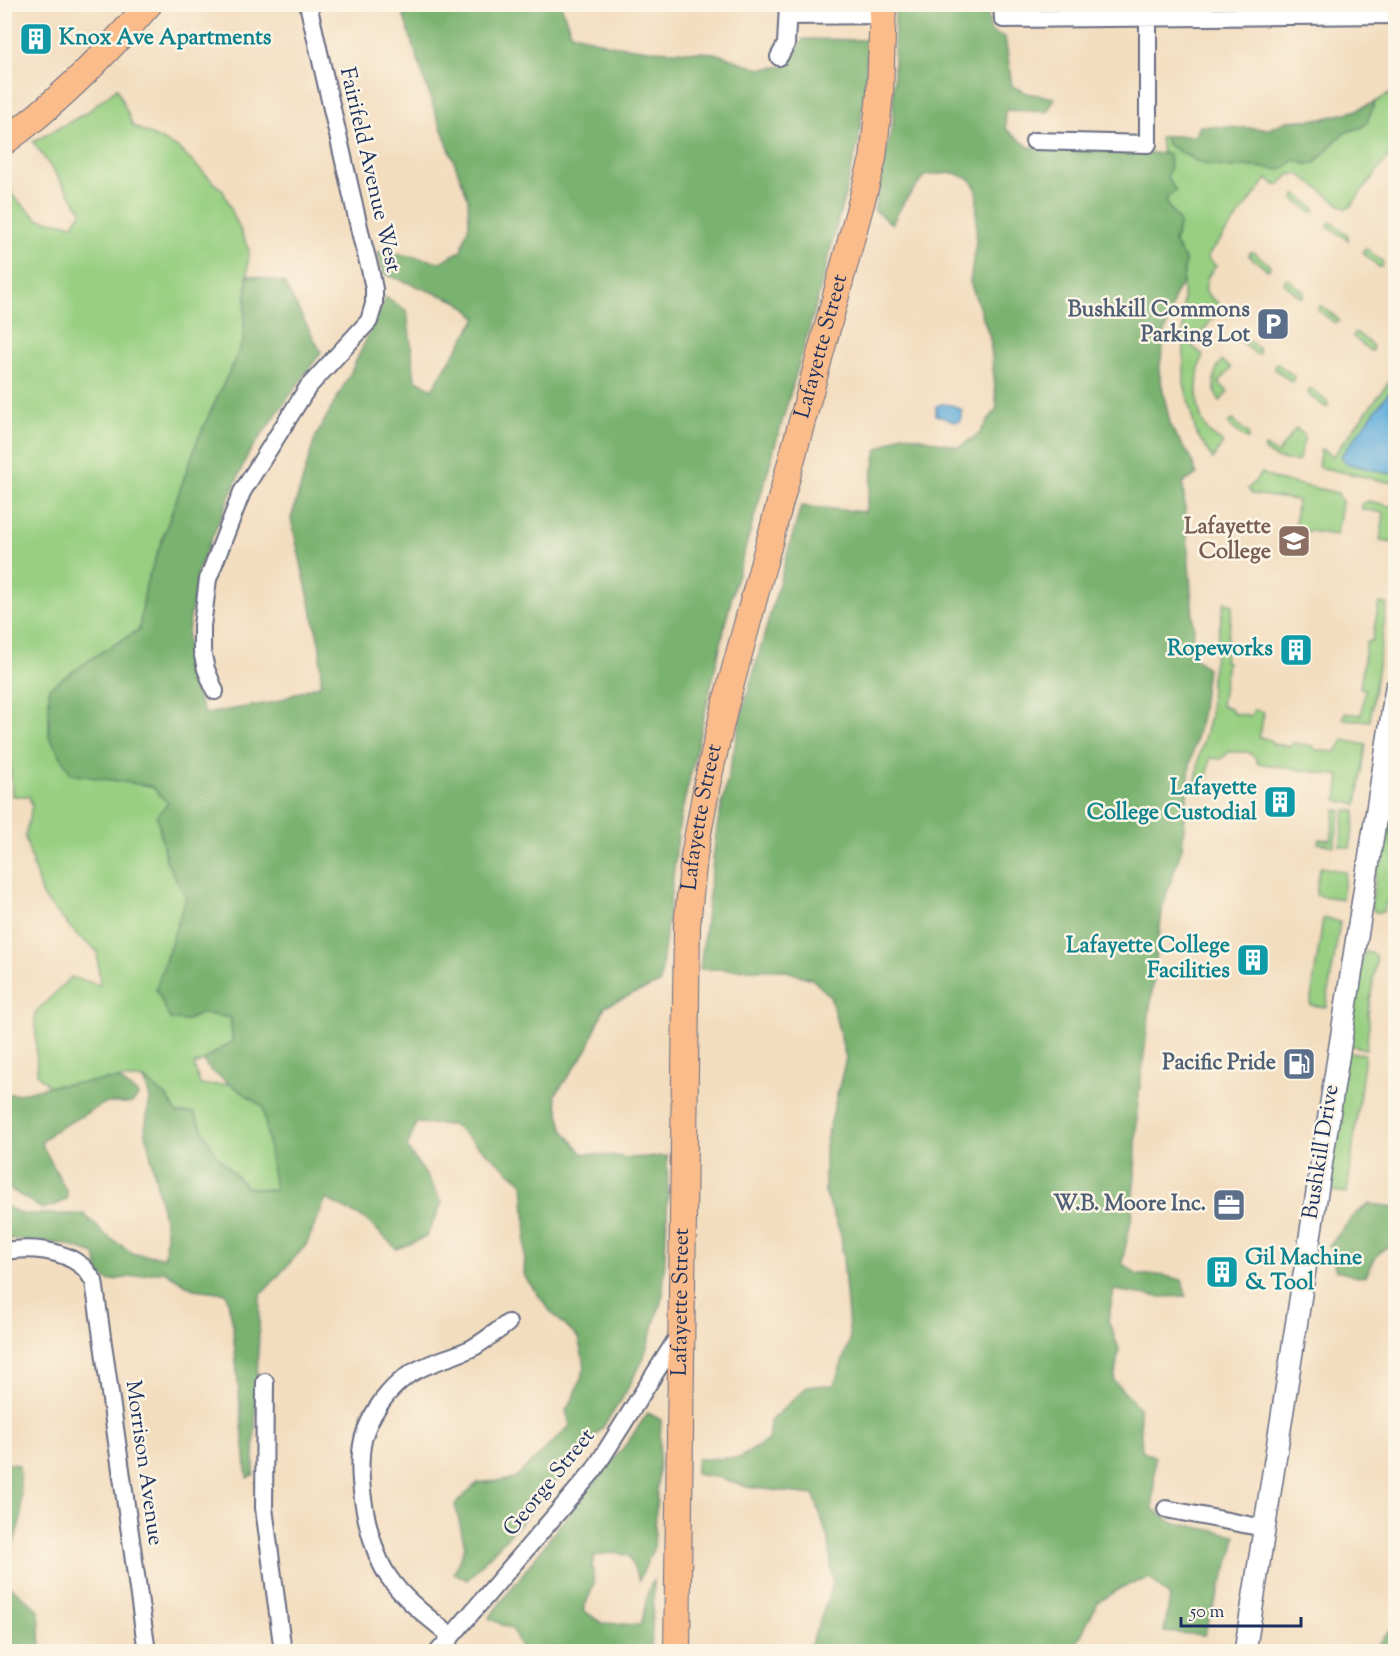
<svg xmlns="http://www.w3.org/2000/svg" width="1400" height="1656" font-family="'Sorts Mill Goudy',serif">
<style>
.green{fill:#98cf81;stroke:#5a7f70;stroke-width:1.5}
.forest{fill:#7ab26f;stroke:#4a7066;stroke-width:1.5}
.water{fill:#64aedc;stroke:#406e9d;stroke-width:1.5}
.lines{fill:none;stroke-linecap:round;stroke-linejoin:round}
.minor-casing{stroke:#676c80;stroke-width:20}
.tertiary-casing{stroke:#676c80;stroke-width:24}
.primary-casing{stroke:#676c80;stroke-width:28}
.minor{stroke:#fff;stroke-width:16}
.tertiary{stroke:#fff;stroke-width:21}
.primary{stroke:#fabc8b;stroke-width:26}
.labels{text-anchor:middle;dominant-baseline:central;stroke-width:5;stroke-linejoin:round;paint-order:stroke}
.culture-label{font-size:22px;font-weight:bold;fill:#0d838f;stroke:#fcf5e5;text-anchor:end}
.street-label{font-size:22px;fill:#1b2f5e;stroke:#fcf5e5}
.service-label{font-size:22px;font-weight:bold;fill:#4e5e75;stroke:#fcf5e5;text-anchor:end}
.education-label{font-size:22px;font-weight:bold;fill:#785e54;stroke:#fcf5e5;text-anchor:end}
</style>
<rect width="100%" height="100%" fill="#fcf5e5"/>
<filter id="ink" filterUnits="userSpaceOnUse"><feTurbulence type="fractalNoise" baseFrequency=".0167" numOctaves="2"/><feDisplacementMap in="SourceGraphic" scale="12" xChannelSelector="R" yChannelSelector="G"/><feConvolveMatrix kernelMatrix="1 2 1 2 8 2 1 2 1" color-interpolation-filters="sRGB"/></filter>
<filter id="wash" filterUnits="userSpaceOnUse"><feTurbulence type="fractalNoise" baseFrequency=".008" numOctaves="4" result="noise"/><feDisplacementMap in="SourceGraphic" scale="24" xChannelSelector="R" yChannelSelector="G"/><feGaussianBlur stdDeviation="1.35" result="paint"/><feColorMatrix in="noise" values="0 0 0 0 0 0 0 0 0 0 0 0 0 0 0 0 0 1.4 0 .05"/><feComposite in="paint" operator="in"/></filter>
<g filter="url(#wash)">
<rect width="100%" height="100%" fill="#f3ddbf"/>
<!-- green -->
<path class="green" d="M117 88 133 126 178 148 223 191 249 250 243 342 198 439 146 585 139 630 100 653 72 774 151 786 169 803 157 816 166 860 186 898 156 990 185 1021 202 1013 231 1018 232 1041 203 1061 194 1065 200 1085 230 1084 264 1107 275 1191 247 1187 215 1153 194 1113H177L167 1097 144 1079H118L49 1086 37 1074 35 1013 71 977 100 985 97 951 77 935 42 896 25 837 32 806 29 796H12L10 753 5 735 4 174 13 196 38 219 73 225 82 211 33 142 86 113Z
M1395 91V148L1350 207 1346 209 1299 174 1289 175 1278 186 1267 179 1207 257 1216 266 1208 276 1205 290 1209 296 1222 306 1192 346 1203 355C1195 375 1194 413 1208 431 1212 436 1219 439 1223 443L1213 459 1196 433 1184 383 1183 281 1185 260 1174 242 1180 223 1167 205V177L1169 154 1162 153 1160 137 1165 136 1167 144 1196 161 1230 168 1246 166 1282 170 1294 160 1307 164 1315 163 1336 140 1348 131 1361 128 1367 122 1375 102Z
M1295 195H1298L1314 208 1315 211 1310 212 1294 199Z
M1332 222 1348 235V240L1328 226V224Z
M1367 249 1383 262 1382 267H1379L1363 253V250Z
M1250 252H1253L1270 265 1269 270 1266 269 1249 256Z
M1288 279 1304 292 1303 297H1300L1284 283 1285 280Z
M1319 306H1322L1338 319 1339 322 1335 323 1318 310Z
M1354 333H1357L1373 346 1372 351 1369 350 1353 337Z
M1243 336 1259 349V354H1256L1239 340V338Z
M1222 361 1231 368 1219 383 1228 392 1220 401C1212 391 1212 370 1222 361Z
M1276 363 1294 376 1293 381H1290L1274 368Z
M1395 374V482H1387L1319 467 1318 465 1321 449 1333 456Z
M1312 389 1328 403V407H1325L1308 394 1309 390Z
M1233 420 1249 434 1248 439 1245 438 1229 425V422Z
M1296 428 1305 436 1298 462 1275 458 1264 450V448L1267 447 1277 454Z
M1262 473 1277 480 1338 493 1342 502 1337 535 1295 529 1297 500 1252 494 1248 489Z
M1369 501 1395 507V543L1380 541 1384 513 1362 509 1361 504Z
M1224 602 1233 605 1224 661 1227 662 1221 706 1230 708 1233 713 1250 716 1254 710 1262 711 1264 714 1259 737 1271 740 1272 744 1290 746 1293 743 1313 746 1316 750 1336 752 1343 740 1366 745 1357 805 1337 800 1340 776 1257 763V759L1248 752H1229L1221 759 1210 758 1205 792H1198L1195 789 1199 757 1210 717 1211 678Z
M1379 603 1387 604 1370 721 1344 719 1343 717 1345 713 1361 715 1365 689 1360 688 1366 646 1367 641H1372Z
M1335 810H1341L1334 846 1318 843 1319 839 1331 840Z
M1345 810 1356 811 1350 848 1340 846Z
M1390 814 1393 845 1395 850V900L1387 901 1383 912H1375L1371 906 1384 816Z
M1321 867 1346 872 1342 899 1316 895 1319 870Z
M1327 918 1340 922 1326 1007 1310 1005 1323 919Z
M1366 952 1372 953 1376 956V961L1368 1014 1369 1023 1366 1049 1348 1045 1363 954Z
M1347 1052 1365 1054 1347 1193 1325 1190Z"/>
<!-- forest -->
<path class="forest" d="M400 5H561L571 33 610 45 650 50 715 53 760 69 786 66 803 39 869 40 859 140 816 305 734 587 680 820 660 983 605 1006 587 1050 555 1095 563 1129 582 1153 629 1158 667 1156 668 1194 663 1295 643 1360 622 1399 603 1427 523 1520 467 1580 454 1573 465 1546 455 1504 477 1483 514 1479 570 1426 566 1410 574 1397 585 1367 578 1338 551 1312 524 1276 526 1226 523 1183 453 1125 416 1123 407 1148 428 1178 442 1203 426 1237 397 1249 365 1219 326 1199 306 1245 260 1296C259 1356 254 1415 254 1474L247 1478 232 1319 226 1293 193 1289 164 1271 109 1281 99 1273 95 1254 65 1244 5 1239V1206L22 1214H84L105 1235 134 1254 165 1257 166 1229 145 1129 150 1098 144 1079 167 1097 177 1113H194L215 1153 246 1187 275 1191 263 1107 210 1070 203 1061 232 1041 231 1018 202 1013 185 1021 170 1019 156 989 186 898 166 860 157 816 168 803 151 786 71 774 49 736V688L100 653 139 630 146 585 198 439 243 342 248 275 284 283 321 352 248 454 198 570 187 638 189 677 205 714 275 702 321 684 320 647 291 519 315 438 350 374 386 297 407 311 415 379 432 389 477 318 459 302 384 274 377 252 399 254 440 262 461 251 469 224 468 198 433 106Z
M950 5H986L991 32 1005 37 1012 86 1027 93 1055 98 1047 112 1005 110 1006 129 1029 147 1169 154 1170 169 1167 177 1176 191 1167 197V205L1180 223 1174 242 1185 260 1183 281 1175 295 1165 333 1159 372 1171 428 1190 456 1197 474 1183 483 1194 631 1187 652 1207 668 1201 716 1190 765 1182 848 1163 904 1137 1110 1135 1174 1131 1220 1122 1263 1137 1275H1161L1182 1280 1186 1296 1159 1297 1114 1290 1108 1320 1119 1349 1114 1381 1139 1408 1142 1450 1155 1457 1153 1509 1172 1522 1236 1535 1233 1551 1204 1635 1164 1632 1170 1597 1150 1578 1122 1587 1098 1602 1073 1651H812L810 1647 833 1585 829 1542 814 1495 747 1487 721 1478 695 1474 697 1459 740 1458 768 1440 770 1421 808 1386 834 1385 850 1340 841 1235 825 1192V1146L846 1058 830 996 812 979 783 970 700 969 717 827 742 713 801 506 865 512 877 450 903 434 959 447 978 435 997 408 990 338 970 282 976 241 977 190 970 179 954 173 926 175 905 200 892 224 874 210 893 123 895 11Z
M1375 102 1367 122 1361 128 1348 131 1336 140 1315 163 1307 164 1294 160 1282 170 1246 166 1230 168 1208 165 1196 161 1167 144 1165 136H1196L1200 126 1269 129 1287 121 1322 119 1354 111Z
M1395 791V850C1386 832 1391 810 1395 791Z
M118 1079 139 1095 132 1103H105L52 1132 41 1143 67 1192V1199L56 1205 42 1209 10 1189 5 1176V1094H19L49 1086Z
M1369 1204 1395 1207V1244C1377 1249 1374 1260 1366 1276L1358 1277 1336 1271 1329 1246 1356 1213Z
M648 1413 661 1420 654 1547 639 1580 629 1556 615 1552 594 1556 592 1565 594 1585 583 1610 602 1623 641 1625 649 1588 654 1581 651 1651H522L513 1630 489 1618 556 1530 627 1443Z
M5 1463 19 1465 22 1515 5 1573Z
M5 1582 39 1610 41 1651H5Z
M1395 1626V1651H1372Z"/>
<!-- water -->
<path class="water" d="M1395 384V470L1389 474 1346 463 1341 456Z
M942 404 952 405 962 410 960 421 955 422 936 415V406Z"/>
</g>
<g filter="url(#ink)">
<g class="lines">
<defs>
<path id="minor" d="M1002 4 1003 19 1396 15
M788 16 883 15
M779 57 786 44 788 5
M1034 141 1148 144V4
M215 691 206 669 202 651V626L208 579 242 492 308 387 369 321 374 304V289L370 269 362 240 308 4
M4 1251C30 1247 61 1249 82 1266 87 1270 90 1276 94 1281L147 1652
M265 1382 264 1508 283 1652
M1166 1509 1264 1528
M451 1636C429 1618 404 1600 388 1576 367 1545 352 1465 366 1430 374 1409 389 1389 407 1376 427 1362 453 1358 474 1347 486 1340 497 1331 508 1323
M438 1652 594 1470 679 1335"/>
<path id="tertiary" d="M1245 1652 1396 688"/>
<g id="primary">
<path d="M4 142C59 102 105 55 149 4"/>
<path id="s1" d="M677 1652 687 926 694 856 707 784 726 702 873 159 880 93 883 4"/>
</g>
</defs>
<!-- minor casing -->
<use href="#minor" class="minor-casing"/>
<!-- tertiary casing -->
<use href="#tertiary" class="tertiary-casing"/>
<!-- primary casing -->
<use href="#primary" class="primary-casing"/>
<!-- minor -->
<use href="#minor" class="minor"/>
<!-- tertiary -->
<use href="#tertiary" class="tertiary"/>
<!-- primary -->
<use href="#primary" class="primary"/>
</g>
</g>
<!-- icons -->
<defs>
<symbol id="building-square" viewBox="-11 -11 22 22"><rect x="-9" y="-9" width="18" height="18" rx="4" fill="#0f9aa8" stroke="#fcf5e5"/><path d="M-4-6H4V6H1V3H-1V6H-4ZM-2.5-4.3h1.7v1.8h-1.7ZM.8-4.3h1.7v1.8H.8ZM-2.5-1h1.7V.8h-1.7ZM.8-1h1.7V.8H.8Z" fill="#fff"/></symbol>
<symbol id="parking-square" viewBox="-11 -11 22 22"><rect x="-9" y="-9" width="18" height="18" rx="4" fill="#5c6f8a" stroke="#fcf5e5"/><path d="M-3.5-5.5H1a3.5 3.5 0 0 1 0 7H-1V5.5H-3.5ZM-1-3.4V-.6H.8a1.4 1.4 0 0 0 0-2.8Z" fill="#fff"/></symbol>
<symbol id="university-square" viewBox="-11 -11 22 22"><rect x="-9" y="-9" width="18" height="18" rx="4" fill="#8d6e63" stroke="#fcf5e5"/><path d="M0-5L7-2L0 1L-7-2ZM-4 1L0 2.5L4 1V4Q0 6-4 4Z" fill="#fff"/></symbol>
<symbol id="fuel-square" viewBox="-11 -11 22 22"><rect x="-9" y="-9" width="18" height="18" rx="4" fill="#5c6f8a" stroke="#fcf5e5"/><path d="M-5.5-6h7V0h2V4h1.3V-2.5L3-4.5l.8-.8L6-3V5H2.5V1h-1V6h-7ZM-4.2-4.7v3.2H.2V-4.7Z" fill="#fff"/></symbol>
<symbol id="office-square" viewBox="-11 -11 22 22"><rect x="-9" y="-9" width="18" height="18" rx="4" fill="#5c6f8a" stroke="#fcf5e5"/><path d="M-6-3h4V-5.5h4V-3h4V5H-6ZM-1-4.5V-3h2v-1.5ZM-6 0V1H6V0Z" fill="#fff"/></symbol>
</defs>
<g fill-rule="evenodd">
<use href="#building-square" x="17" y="20" width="38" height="38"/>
<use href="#parking-square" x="1254" y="305" width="38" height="38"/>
<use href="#university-square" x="1275" y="522" width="38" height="38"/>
<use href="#building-square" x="1277" y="631" width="38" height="38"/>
<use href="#building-square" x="1261" y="783" width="38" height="38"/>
<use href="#building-square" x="1234" y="941" width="38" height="38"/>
<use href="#fuel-square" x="1280" y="1045" width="38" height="38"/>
<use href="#office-square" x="1210" y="1186" width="38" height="38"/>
<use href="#building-square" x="1203" y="1253" width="38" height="38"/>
</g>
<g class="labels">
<!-- culture labels -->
<g class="culture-label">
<text x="59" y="39" text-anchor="start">Knox Ave Apartments</text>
<text x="1273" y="650">Ropeworks</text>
<text x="1257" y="789">Lafayette<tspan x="1257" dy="25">College Custodial</tspan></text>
<text x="1230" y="947">Lafayette College<tspan x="1230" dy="25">Facilities</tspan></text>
<text x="1245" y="1259" text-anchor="start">Gil Machine<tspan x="1245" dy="25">&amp; Tool</tspan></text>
</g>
<!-- street labels -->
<g class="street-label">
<text transform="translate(369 170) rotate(77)">Fairifeld Avenue West</text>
<text stroke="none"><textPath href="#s1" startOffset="1322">Lafayette Street</textPath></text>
<text stroke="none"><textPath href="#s1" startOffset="836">Lafayette Street</textPath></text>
<text transform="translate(1322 1152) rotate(-81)">Bushkill Drive</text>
<text stroke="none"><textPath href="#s1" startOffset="350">Lafayette Street</textPath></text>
<text transform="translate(143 1463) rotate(82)">Morrison Avenue</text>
<text transform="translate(550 1483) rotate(-51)">George Street</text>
</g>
<!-- service labels -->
<g class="service-label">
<text x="1250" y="311">Bushkill Commons<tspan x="1250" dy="25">Parking Lot</tspan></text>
<text x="1276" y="1064">Pacific Pride</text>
<text x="1206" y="1205">W.B. Moore Inc.</text>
</g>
<!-- education labels -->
<g class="education-label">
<text x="1271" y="528">Lafayette<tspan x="1271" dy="25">College</tspan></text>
</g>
</g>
<!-- margin -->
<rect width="1400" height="1656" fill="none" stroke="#fcf5e5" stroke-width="24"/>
<!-- scale -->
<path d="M1181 1617v9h120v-9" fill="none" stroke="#1b2f5e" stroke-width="3"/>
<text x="1190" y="1617" font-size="18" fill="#1b2f5e" stroke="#fcf5e5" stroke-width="4.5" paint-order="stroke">50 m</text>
</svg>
